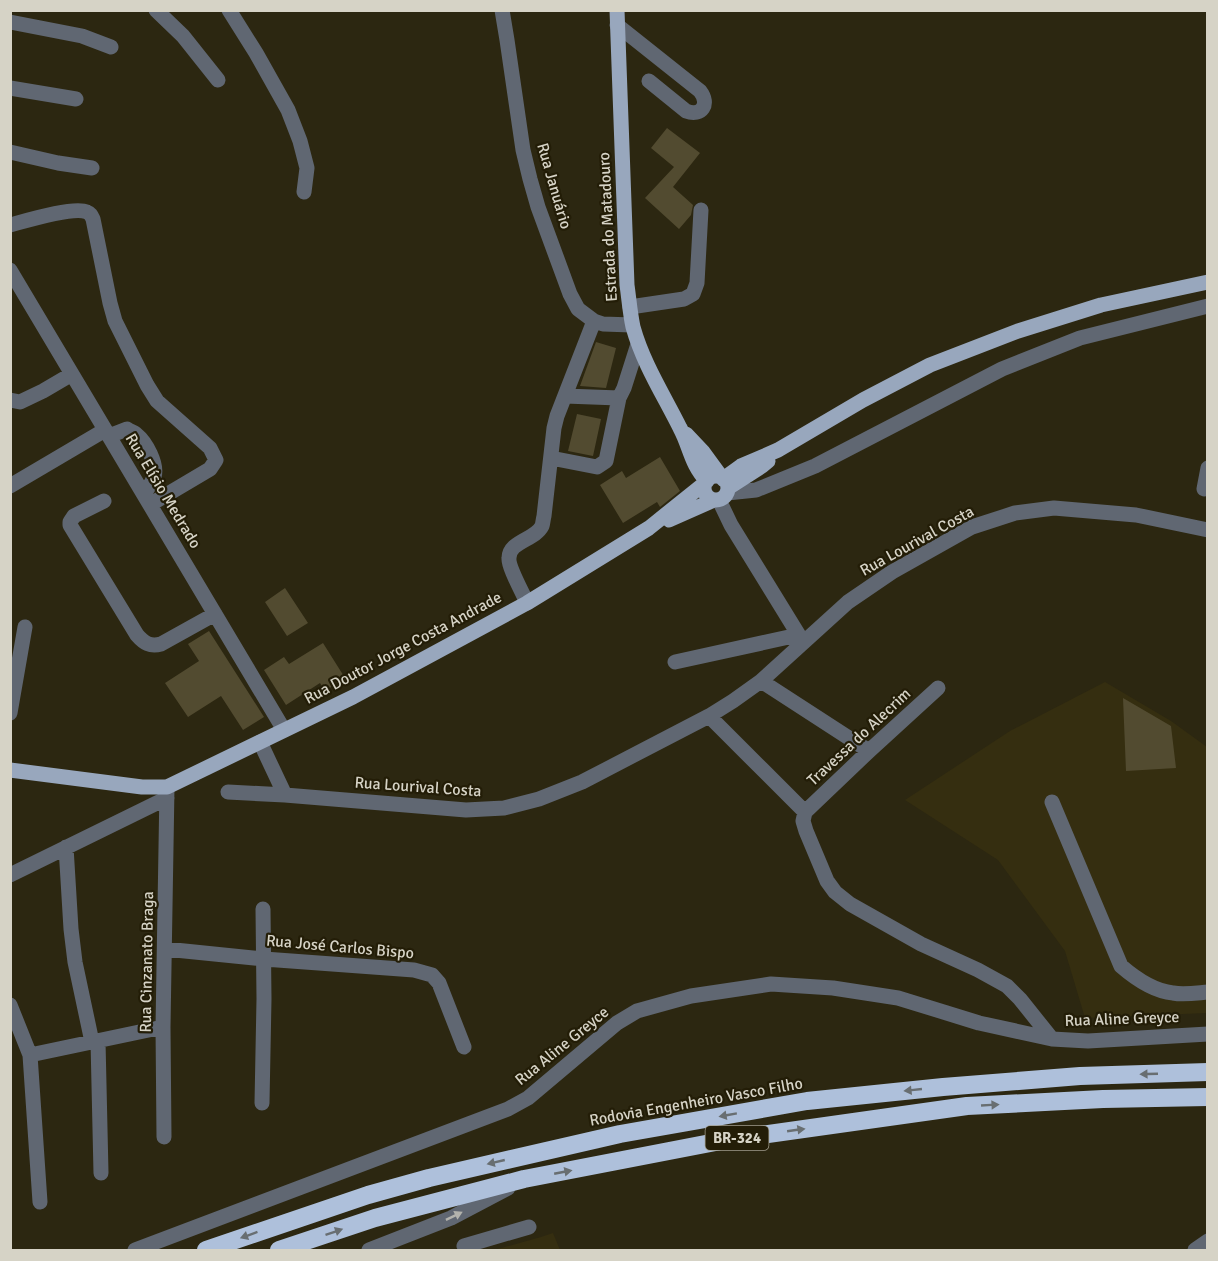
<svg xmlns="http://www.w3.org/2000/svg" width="1218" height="1261" font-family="Signika,sans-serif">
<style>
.built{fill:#352e10}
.building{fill:#524b30}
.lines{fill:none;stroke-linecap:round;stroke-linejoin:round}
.minor{stroke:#606772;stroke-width:15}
.major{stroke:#98a7bd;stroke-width:15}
.highway{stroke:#aec0db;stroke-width:18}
.oneway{fill:#686e71}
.oneway2{fill:#b3b3ad}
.labels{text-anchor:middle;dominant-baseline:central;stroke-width:4.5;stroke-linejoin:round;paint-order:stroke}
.shield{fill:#231d07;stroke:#a09c8d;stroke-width:1.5}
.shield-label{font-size:15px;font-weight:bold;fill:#d6d3c6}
.street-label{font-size:16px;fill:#d6d3c6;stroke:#231d07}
</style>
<rect width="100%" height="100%" fill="#2c2711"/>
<!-- built -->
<path class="built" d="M1105 682 1171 721 1207 747V1013L1085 1018 1065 951 998 860 905 800 1010 731Z
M553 1233 560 1250H494L541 1237Z"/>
<!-- building -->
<path class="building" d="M667 128 700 153 673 187 693 205 691 215 679 229 645 198 674 167 651 148Z
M596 342 616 348 606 388 580 386Z
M577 414 601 419 593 456 568 451Z
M660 457 680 491 660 507 657 502 623 523 600 485 622 471 626 478Z
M285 588 308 623 287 636 265 602Z
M209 631 264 717 243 730 221 696 188 717 165 683 199 661 188 644Z
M323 643 345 678 325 691 320 683 286 705 264 670 284 657 289 664Z
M1123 698 1171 726 1176 768 1126 771Z"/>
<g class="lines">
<!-- minor -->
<path class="minor" d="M156 10 183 36 218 80
M229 10 256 53 288 110 300 141 307 168 304 192
M502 10 507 40 523 150 530 179 538 207 570 294 578 309 594 321 603 324 632 325
M10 22 82 36 111 47
M617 25 700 91C710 104 702 117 686 111L649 81
M10 88 76 99
M10 152 58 163 92 168
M10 225C25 221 74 206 87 212 90 213 91 215 93 219L110 303 115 321 147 385 157 401 210 448 216 460 210 469 151 504
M10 270 284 730
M630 307 684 299 693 294 697 283 701 210
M565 396 619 398 624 388 638 344
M10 400 20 402 43 391 72 374
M109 436 127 429C130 431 133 432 136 434 146 442 158 464 154 477 152 483 147 489 144 494
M551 458 597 467 606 461 619 398
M10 486 105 430
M1204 489 1208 468
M727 493 756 490 815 466 1002 369 1080 338 1208 306
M719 500 731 525 803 642
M104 501 74 516 70 522V525L137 635C144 643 150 647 161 644L215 614
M527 603C523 593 508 567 509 558 509 541 535 540 542 526 543 523 543 520 544 516L554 428 557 416 594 321
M675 662 798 635
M761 681 869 751
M10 713 25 627
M709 716 805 812
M260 742 285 795
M228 792 285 795 466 810 504 808 539 799 582 782 709 716 733 701 761 681 848 602 892 572 972 527 1015 513 1054 508 1136 515 1208 530
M1052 802 1121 966C1136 979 1153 991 1173 993 1184 995 1196 993 1208 992
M805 812 803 821 806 831 827 881 835 892 850 904 921 944 978 970 1007 986 1020 999 1052 1039
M805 812 869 751 938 688
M66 847 71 929 75 962 92 1042
M10 875 167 798
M165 949 264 959 414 970 432 975 439 983 464 1047
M10 1005 30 1055 40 1202
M98 1041 101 1173
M30 1055 163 1027
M262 1103 264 999 263 909
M164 1137 163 1027 167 787
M464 1246 529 1227
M135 1250 508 1109 528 1098 617 1023 637 1011 691 996 771 984 833 988 898 998 979 1023 1052 1039 1088 1041 1208 1034
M369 1250 451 1218 508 1188
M1195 1250 1208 1241"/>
<!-- major -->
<path class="major" d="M617 10 627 285C629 299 630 313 633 327 643 363 663 394 680 428 690 446 691 465 707 481
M686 434 703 452 722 478
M704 488a12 12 0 1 1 24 0a12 12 0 1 1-24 0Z
M723 479 741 466 778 450 863 400 930 365 1018 331 1101 305 1208 282
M728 488 762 466 768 461
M669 520 714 500
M10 770 142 787H167L353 697 527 603 649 528 705 483"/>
<!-- highway -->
<path class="highway" d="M206 1250 368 1195 429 1178 620 1134 807 1101 943 1087 1080 1076 1208 1072
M279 1250 375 1218 524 1179 726 1140 967 1106 1103 1099 1208 1097"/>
</g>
<!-- one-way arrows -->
<defs><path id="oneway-solid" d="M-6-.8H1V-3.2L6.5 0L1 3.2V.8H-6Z" transform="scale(1.5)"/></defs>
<g class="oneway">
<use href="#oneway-solid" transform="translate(1149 1074) rotate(178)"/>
<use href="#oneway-solid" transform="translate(913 1090) rotate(174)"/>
<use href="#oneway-solid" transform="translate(990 1105) rotate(-3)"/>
<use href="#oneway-solid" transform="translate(728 1115) rotate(170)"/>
<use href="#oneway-solid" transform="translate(796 1130) rotate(-8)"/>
<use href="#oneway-solid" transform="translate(496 1162) rotate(167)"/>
<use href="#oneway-solid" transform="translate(563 1172) rotate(-11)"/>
<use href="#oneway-solid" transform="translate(334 1232) rotate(-19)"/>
<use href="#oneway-solid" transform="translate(249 1235) rotate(160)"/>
</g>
<use class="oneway2" href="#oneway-solid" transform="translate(454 1216) rotate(-26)"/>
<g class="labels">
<!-- shield labels -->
<rect class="shield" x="705.5" y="1126" width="63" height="24" rx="4.5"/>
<g class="shield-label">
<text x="737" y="1138">BR-324</text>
</g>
<!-- street labels -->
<g class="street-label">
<text transform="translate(554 186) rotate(74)">Rua Januário</text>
<text transform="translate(608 227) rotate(-93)">Estrada do Matadouro</text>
<text transform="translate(163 491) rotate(59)">Rua Elísio Medrado</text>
<text transform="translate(917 541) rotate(-29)">Rua Lourival Costa</text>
<text transform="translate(403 648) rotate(-28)">Rua Doutor Jorge Costa Andrade</text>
<text transform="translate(859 737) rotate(-43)">Travessa do Alecrim</text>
<text transform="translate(418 787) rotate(4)">Rua Lourival Costa</text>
<text transform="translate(340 947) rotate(5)">Rua José Carlos Bispo</text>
<text transform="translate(147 962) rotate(-89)">Rua Cinzanato Braga</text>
<text transform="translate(1122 1019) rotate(-2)">Rua Aline Greyce</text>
<text transform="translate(562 1046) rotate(-39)">Rua Aline Greyce</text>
<text transform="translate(696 1102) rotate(-10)">Rodovia Engenheiro Vasco Filho</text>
</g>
</g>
<!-- border -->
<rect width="1218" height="1261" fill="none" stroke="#d6d3c6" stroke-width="24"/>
</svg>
